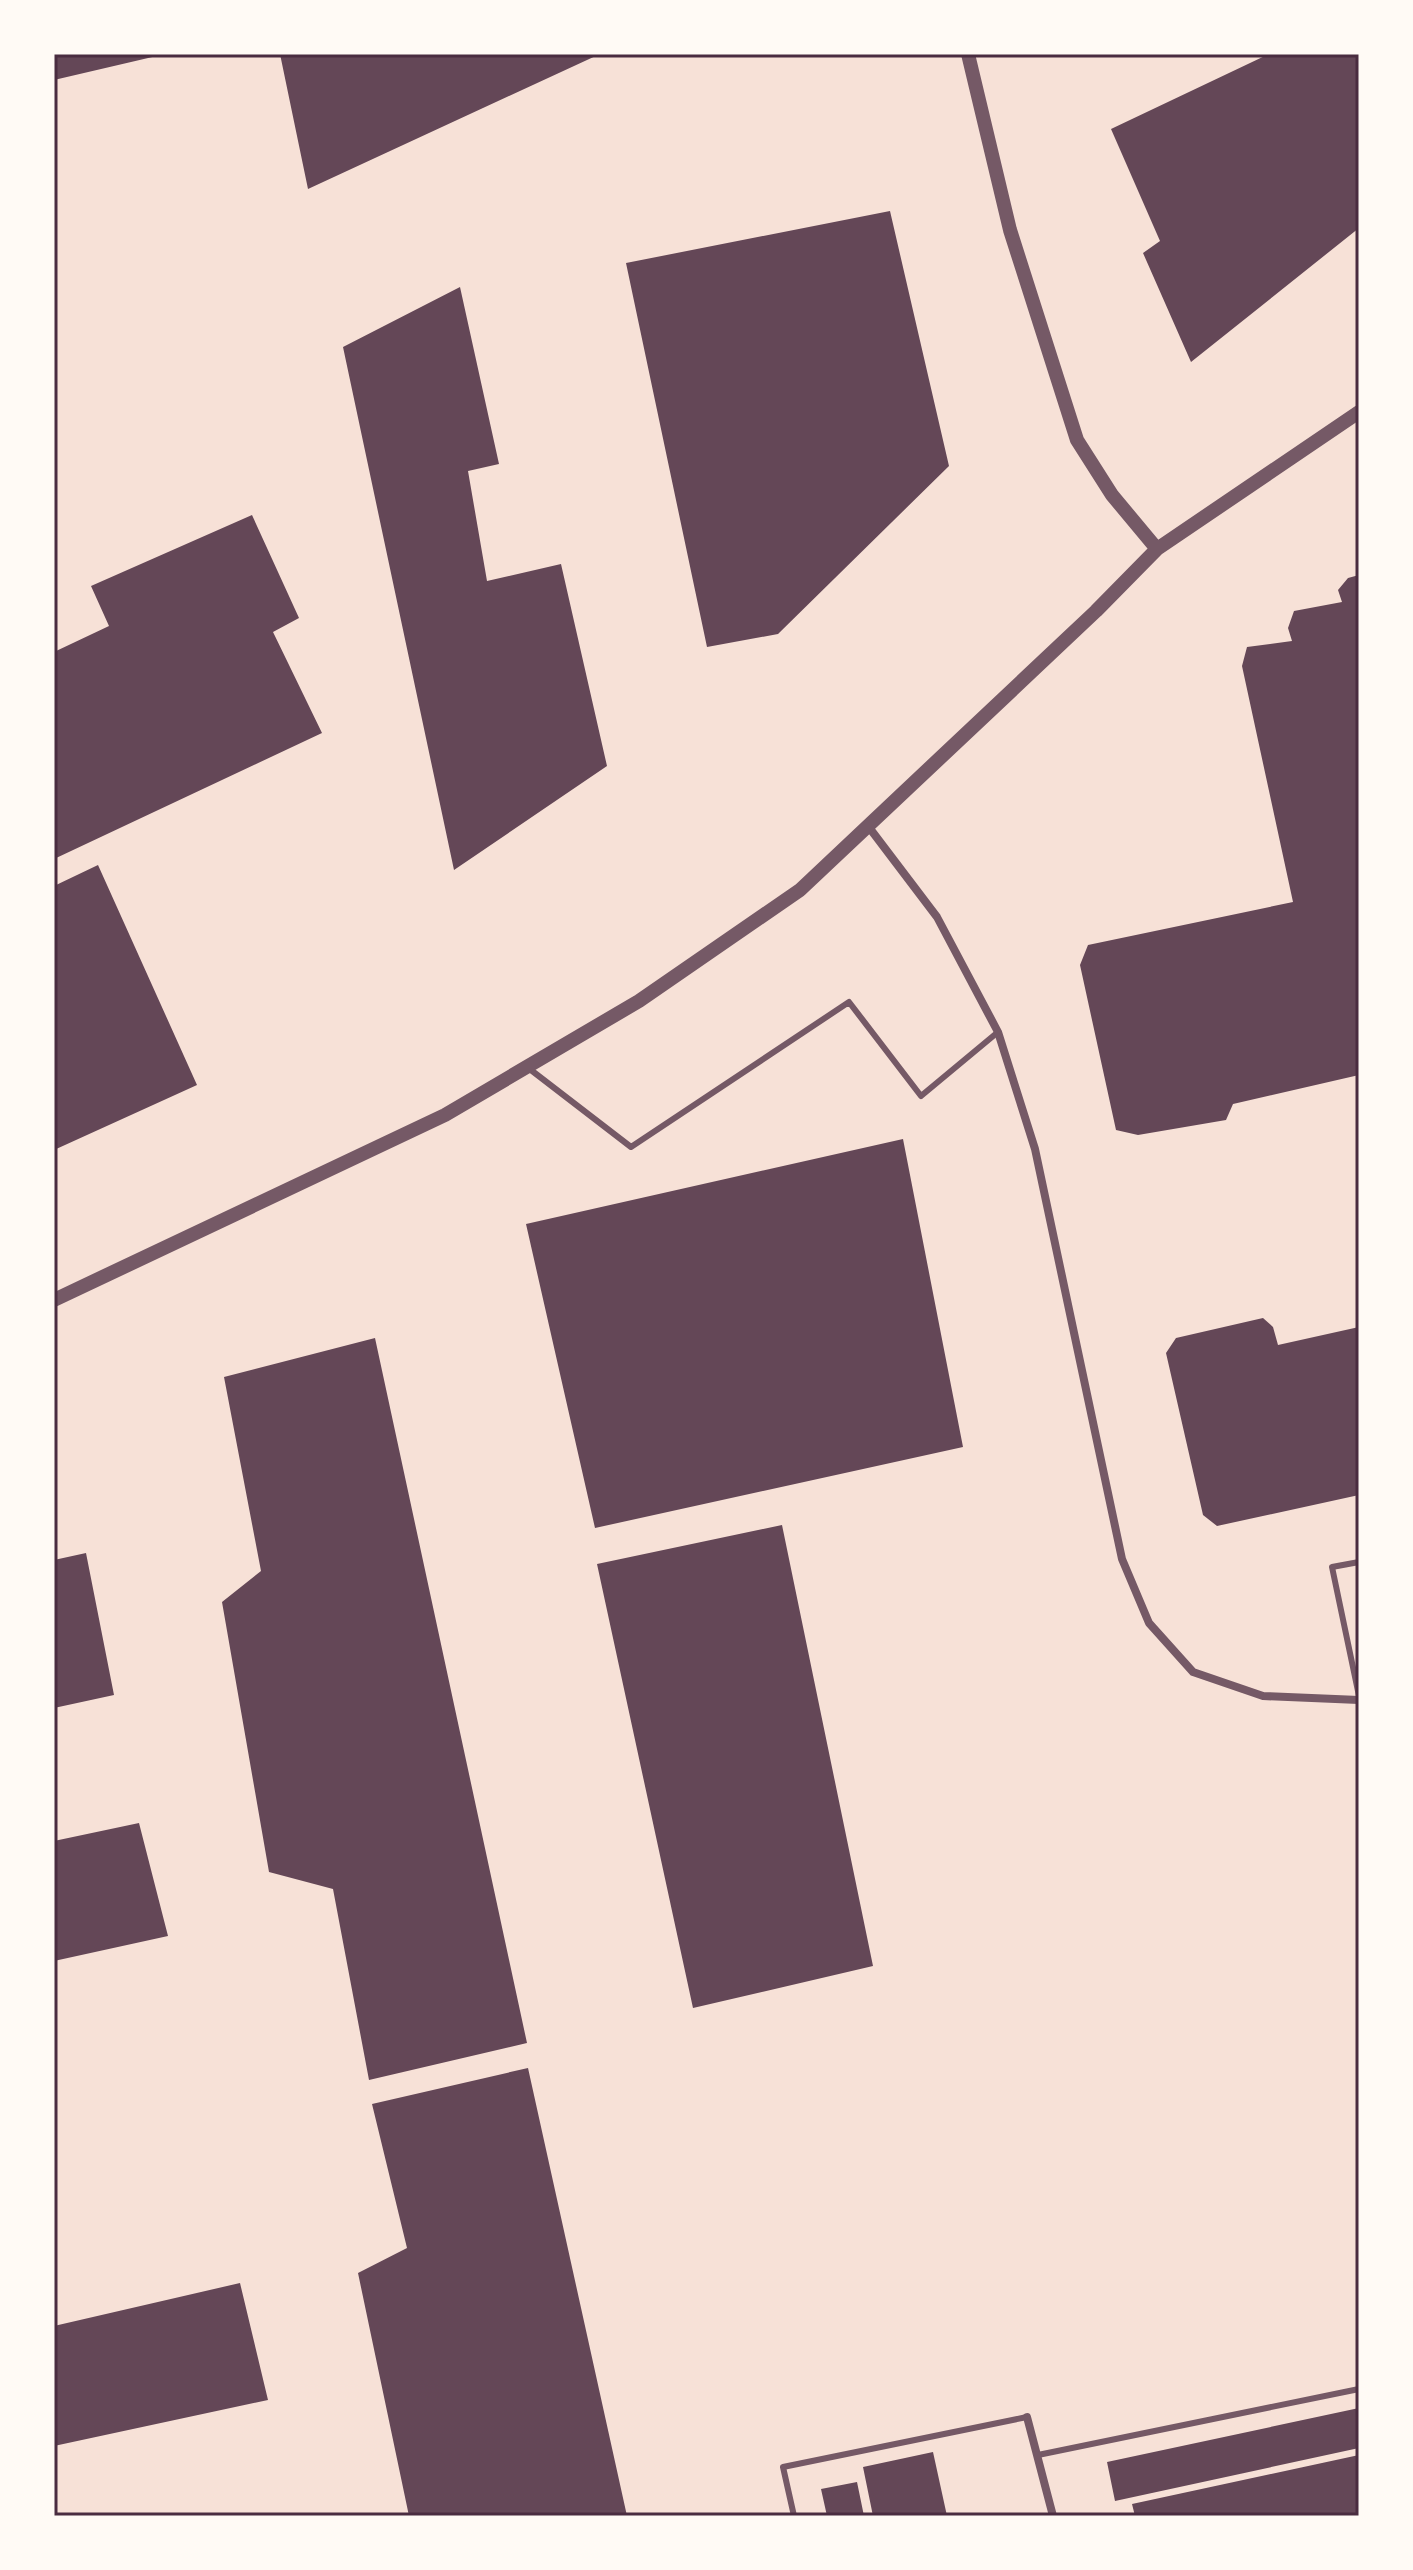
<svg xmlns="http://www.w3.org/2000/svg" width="1413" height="2570" font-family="'Space Grotesk',sans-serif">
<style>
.building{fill:#644757}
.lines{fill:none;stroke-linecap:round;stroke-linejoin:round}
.service{stroke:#755966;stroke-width:6}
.minor{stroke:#755966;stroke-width:8}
.tertiary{stroke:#755966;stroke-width:14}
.neatline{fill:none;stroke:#4a2c40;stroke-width:3}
</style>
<rect width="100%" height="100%" fill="#f7e1d7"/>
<!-- building -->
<path class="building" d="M54 54H161V55L54 80Z
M280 54H600L308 189Z
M1269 54H1359V228L1191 362 1143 253 1160 241 1111 129Z
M890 211 949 466 778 634 707 647 626 263Z
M460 287 499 464 468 471 487 581 561 564 607 766 454 870 343 347Z
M252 515 299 618 273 632 322 733 54 859V652L109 626 91 586Z
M1359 575V1075L1233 1104 1226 1120 1138 1135 1116 1130 1080 965 1088 945 1293 902 1242 666 1247 647 1292 641 1288 628 1294 611 1342 602 1338 590 1348 578Z
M98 865 197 1085 54 1150V886Z
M903 1139 963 1447 595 1528 526 1224Z
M1263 1318 1273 1327 1278 1345 1359 1327V1495L1217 1526 1203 1515 1166 1353 1176 1338Z
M375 1338 527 2043 369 2080 333 1889 269 1872 222 1602 261 1571 224 1377Z
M782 1525 873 1966 693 2008 597 1564Z
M86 1553 114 1695 54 1708V1560Z
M139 1823 168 1936 54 1961V1841Z
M528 2068 627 2516H409L358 2273 407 2248 372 2104Z
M240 2283 268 2400 54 2446V2326Z
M1359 2408V2448L1115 2501 1107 2462Z
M933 2452 947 2516H873L863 2467Z
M1359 2455V2516H1135L1132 2504Z
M857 2482 864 2516H827L821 2489Z"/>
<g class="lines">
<!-- service -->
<path class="service" d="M527 1067 631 1147 849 1002 921 1096 998 1032
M1359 1562 1332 1567 1359 1696
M1038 2455 1359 2389
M794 2516 783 2467 1027 2417"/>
<!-- minor -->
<path class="minor" d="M868 826 937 917 998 1032 1035 1149 1122 1559 1149 1623 1193 1672 1263 1696 1359 1700
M1027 2417 1053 2516"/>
<!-- tertiary -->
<path class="tertiary" d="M968 54 1010 230 1077 440 1112 495 1157 549
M54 1300 445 1115 639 1001 800 890 1096 611 1157 549 1359 412"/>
</g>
<!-- border -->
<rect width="1413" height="2570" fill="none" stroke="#fffaf5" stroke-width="112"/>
<rect x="56" y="56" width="1301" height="2458" class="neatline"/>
</svg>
